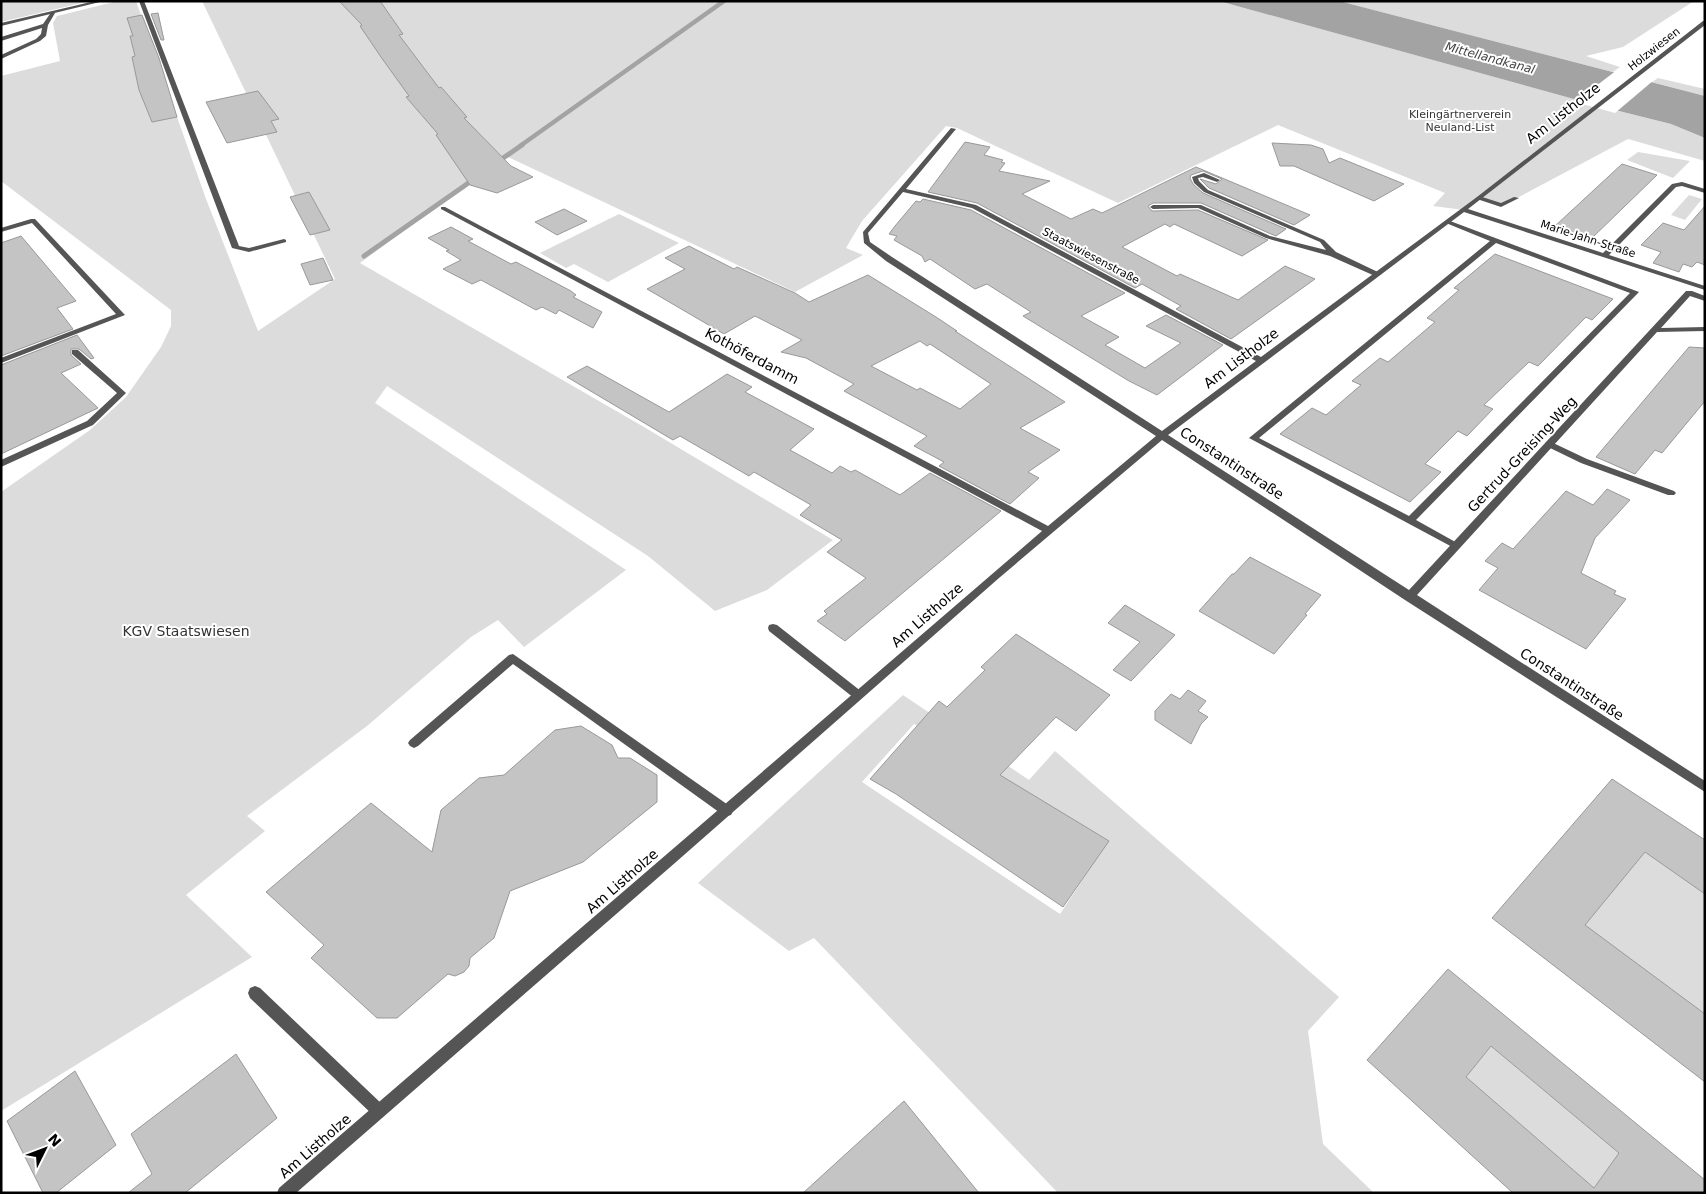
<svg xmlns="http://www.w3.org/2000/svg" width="1706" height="1194" font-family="'DejaVu Sans',sans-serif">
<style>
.green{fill:#dcdcdc;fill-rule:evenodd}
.water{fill:#a3a3a3}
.pier{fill:#fff}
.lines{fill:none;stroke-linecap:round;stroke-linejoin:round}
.stream-far1{stroke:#a3a3a3;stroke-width:4.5}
.stream{stroke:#a3a3a3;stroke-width:5}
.building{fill:#c4c4c4;stroke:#999;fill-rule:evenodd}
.service{fill:#555;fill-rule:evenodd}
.minor{fill:#555;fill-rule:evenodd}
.labels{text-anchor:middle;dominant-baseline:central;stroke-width:4;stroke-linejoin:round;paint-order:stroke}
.far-street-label{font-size:11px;fill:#000;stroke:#fff}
.far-park-label{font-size:11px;fill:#333;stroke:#fff}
.far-water-label{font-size:12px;font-style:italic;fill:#444;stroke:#fff}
.street-label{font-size:14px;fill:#000;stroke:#fff}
.park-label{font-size:14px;fill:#333;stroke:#fff}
</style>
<rect width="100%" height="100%" fill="#fff"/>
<!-- green -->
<path class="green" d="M1 1H90L1 22Z
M118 1H136L206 199 258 331 335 279 202 1H1219L1599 106 1671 124 1705 138V161L1628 139 1519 197 1501 205 1479 198 1464 210 1433 206 1445 193 1278 125 1118 203 957 128 946 126 862 221 846 248 863 255 795 292 506 156 360 263 644 427 833 540 767 590 715 611 648 556 387 386 375 403 626 570 524 647 498 620 471 637 367 726 247 816 265 831 186 895 252 957 1 1111V492L90 430 126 397 161 347 171 326V310L1 181V76L60 61 53 23 57 16Z
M1339 1H1694L1623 47 1586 56 1620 67 1613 72Z
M1658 78 1705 89V96L1652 82Z
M1638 152 1690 161 1673 178 1627 160Z
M1689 195 1702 199 1685 220 1671 215Z
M619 214 679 243 608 282 574 264 566 268 540 253Z
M903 695 1029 780 1055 751 1339 997 1308 1031 1323 1144 1374 1193H1058L814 938 789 951 698 883ZM914 724 1107 843 1060 914 862 782Z
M1645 852 1705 894V1014L1585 925Z
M1491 1046 1619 1153 1594 1188 1466 1077Z"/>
<!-- water -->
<path class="water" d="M1219 1H1339L1705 96V138L1671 124 1599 106Z"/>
<!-- pier -->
<path class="pier" d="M1617 70 1654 80 1615 113 1575 102Z"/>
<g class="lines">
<!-- stream-far1 -->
<path class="stream-far1" d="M520 146 724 1"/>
<!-- stream -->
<path class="stream" d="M496 163 522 145
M364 256 477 177"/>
</g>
<!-- building -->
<path class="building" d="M339 1H380L403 34 399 35 439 88 441 87 467 117 464 118 511 166 533 177 497 193 470 185 436 135 438 134 406 97 409 96 381 57 360 26 362 25Z
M158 13 164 40H161L151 14Z
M142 15 159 58 177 117 152 122 139 90 132 57 135 56 130 36H133L127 18Z
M258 91 279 119 271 121 277 132 227 143 206 102Z
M965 142 990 147 984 155 1003 160 1001 162 1005 163 999 171 1050 181 1022 194 1071 219 1093 209 1102 213 1196 167 1310 215 1294 225 1209 188 1200 179 1216 184 1222 179 1203 171 1191 175 1190 178 1193 184 1203 193 1286 229 1276 236 1271 234 1201 203H1153L1148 206 1152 211 1198 210 1268 240 1242 256 1174 224 1170 227 1165 224 1122 247 1177 276 1180 274 1238 300 1285 266 1315 279 1231 339 1176 309 1181 306 1142 284 1135 288 977 203 928 192Z
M1272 143 1311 145 1323 149 1329 163 1340 158 1404 184 1374 201 1294 166H1280Z
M1622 164 1657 175 1591 239 1555 226Z
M309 192 330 230 310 235 290 197Z
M923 199 971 210 1125 293 1081 316 1119 337 1105 345 1145 368 1181 343 1146 326 1166 315 1223 345 1157 395 1129 381 1023 316 1031 312 987 284 975 289 930 259 925 262 922 256 894 240 897 236 889 234 895 226 916 201 920 202Z
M1705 206V265L1697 262 1692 267 1683 264 1679 272 1653 263 1661 252 1641 245 1663 223 1684 230Z
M564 209 587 221 557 235 535 222Z
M451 227 473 239 468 241 511 264 516 262 571 291 576 295 573 297 602 312 593 328 559 310 556 314 542 307 536 310 481 280 472 284 443 269 461 260 446 251 449 250 428 238Z
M21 236 76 301 57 308 73 329 1 356V243Z
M689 246 734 269 737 267 795 293 809 302 868 275 936 317 957 331H955L1065 402 1020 428 1060 450 1028 472 1039 478 1010 504 939 466 944 462 914 446 927 436 844 391 854 384 806 358 781 352 802 340 755 316 724 334 647 289 685 269 665 258ZM920 341 927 346 930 344 991 384 960 409 920 388 917 390 871 366Z
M1495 254 1613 299 1592 320 1586 317 1538 366 1529 362 1484 405 1493 409 1467 436 1458 431 1425 464 1441 472 1410 502 1280 434 1312 408 1326 415 1361 385 1352 381 1380 358 1388 362 1435 322 1427 318 1459 290 1454 288Z
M323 258 333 280 310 285 301 264Z
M77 335 94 358 91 359 79 349H71V355L81 364 61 373 98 408 1 454V365Z
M1689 347 1705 348V401L1662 453 1655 450 1635 474 1596 457Z
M587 366 669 412 727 374 752 387 745 392 814 429 790 450 832 473 840 466 851 472 855 470 900 495 930 473 1001 511 845 641 817 621 827 614 824 611 866 578 827 552 842 540 800 515 811 505 754 472 749 476 680 436 673 440 567 377Z
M1607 489 1630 500 1595 538 1581 573 1616 591 1614 594 1626 599 1586 649 1479 590 1498 568 1485 561 1502 543 1513 549 1566 491 1593 505Z
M1250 557 1321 595 1305 614 1307 615 1274 654 1199 611 1232 574H1234Z
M1125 605 1175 635 1131 681 1113 670 1140 642 1108 623Z
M1016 634 1110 695 1076 731 1056 717 1000 775 1109 841 1063 907 896 794 870 779 939 701 947 707 985 670 981 667Z
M1188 690 1206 701 1198 711 1208 717 1201 724 1191 744 1155 720V711L1171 694 1180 699Z
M581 726 612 745 618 758H630L657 775V802L583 862 510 891 494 938 470 958 469 966 464 972 455 976 448 974 397 1018H377L311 958 324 945 266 892 371 803 432 852 441 810 479 778 504 775 555 730Z
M1612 779 1705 840V894L1645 852 1585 925 1705 1014V1082L1492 918Z
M1448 969 1705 1180V1193H1513L1367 1060ZM1491 1046 1619 1153 1594 1188 1466 1077Z
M236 1054 277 1118 185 1193H128L152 1174 131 1134Z
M75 1071 116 1145 56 1193H43L7 1121Z
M904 1101 979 1193H803Z"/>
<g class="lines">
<!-- service -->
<path class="service" d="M139 1H144L239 246 249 248 284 239 286 240V242L249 252 232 248Z
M52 11 55 13 48 25 46 36 40 41 1 59V55L36 39 41 34 42 28 1 41V37L43 24Z
M1204 173 1220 180 1217 182 1203 177 1198 178 1199 181 1208 190 1324 240 1336 252 1382 274 1375 276 1330 256 1266 238 1198 208 1153 209 1150 207 1153 205H1201L1270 236 1326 250 1320 242 1204 192 1194 183 1192 177Z
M1479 196 1501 203 1514 197 1519 198 1501 207 1477 199 1476 198Z
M31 219H35L125 315 1 363V358L116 314 32 223 1 232V228Z
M1446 221H1450L1639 292 1416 520 1459 544 1461 546 1459 548 1456 549 1249 438 1490 241 1446 223ZM1496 243 1630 293 1409 516 1259 438Z
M72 350H78L126 393 93 425 1 467V460L87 421 117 393 72 354Z
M1549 441 1587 459 1674 491 1676 493 1674 495H1668L1581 463 1546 446 1545 444 1546 442Z
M773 624 777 625 862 692 863 695 862 698 858 699 854 698 769 631 768 628 769 625Z
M513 654 731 807 733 811 731 815 727 816 723 815 513 664 418 746 414 748 410 746 408 743 410 740 509 655Z
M255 986 260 988 384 1106 386 1111 384 1116 379 1118 374 1116 250 998 248 993 250 988Z"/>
<!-- minor -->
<path class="minor" d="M95 1H104L1 26V23Z
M1703 21H1705V25L1468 209 1603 253 1672 184 1682 182 1705 189V193L1682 186 1676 187 1609 255 1705 286V290L1464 212 1168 435 1409 590 1686 291H1692L1705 296V301L1690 296 1661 328 1705 327V331L1657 332 1417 595 1705 781V792L1405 600 1162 440 999 578 676 862 296 1193H277L279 1188 1042 531 441 209V207H445L1048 526 1156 436 886 261 864 243 863 232 951 128 956 129 906 189 976 205 1261 357 1477 197ZM903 192 972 208 1256 361 1162 431 892 257 870 242 868 233Z"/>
</g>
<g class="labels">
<!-- far-street labels -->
<g class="far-street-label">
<text transform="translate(1654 49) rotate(-38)">Holzwiesen</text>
<text transform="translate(1588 239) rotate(18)">Marie-Jahn-Straße</text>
<text transform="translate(1091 256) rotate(28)">Staatswiesenstraße</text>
</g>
<!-- far-park labels -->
<g class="far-park-label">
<text x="1460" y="114">Kleingärtnerverein<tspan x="1460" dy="13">Neuland-List</tspan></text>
</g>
<!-- far-water labels -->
<g class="far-water-label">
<text transform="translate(1490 58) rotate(15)">Mittellandkanal</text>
</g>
<!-- street labels -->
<g class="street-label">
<text transform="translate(1563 113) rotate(-38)">Am Listholze</text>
<text transform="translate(752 356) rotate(28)">Kothöferdamm</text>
<text transform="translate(1241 358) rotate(-37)">Am Listholze</text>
<text transform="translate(1522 454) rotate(-47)">Gertrud-Greising-Weg</text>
<text transform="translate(1232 463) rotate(33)">Constantinstraße</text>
<text transform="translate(927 615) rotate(-41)">Am Listholze</text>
<text transform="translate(1572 684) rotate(33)">Constantinstraße</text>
<text transform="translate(622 881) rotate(-41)">Am Listholze</text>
<text transform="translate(315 1146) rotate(-41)">Am Listholze</text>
</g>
<!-- park labels -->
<g class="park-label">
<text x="186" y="631">KGV Staatswiesen</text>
</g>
</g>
<!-- border -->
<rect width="1706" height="1194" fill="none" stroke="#000000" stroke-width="5"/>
<!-- north arrow -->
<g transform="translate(45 1149) rotate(48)" stroke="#ffffff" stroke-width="4" paint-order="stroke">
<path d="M0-4L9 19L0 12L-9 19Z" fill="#000000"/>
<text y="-8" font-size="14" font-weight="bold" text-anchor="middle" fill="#000000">N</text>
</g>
</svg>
